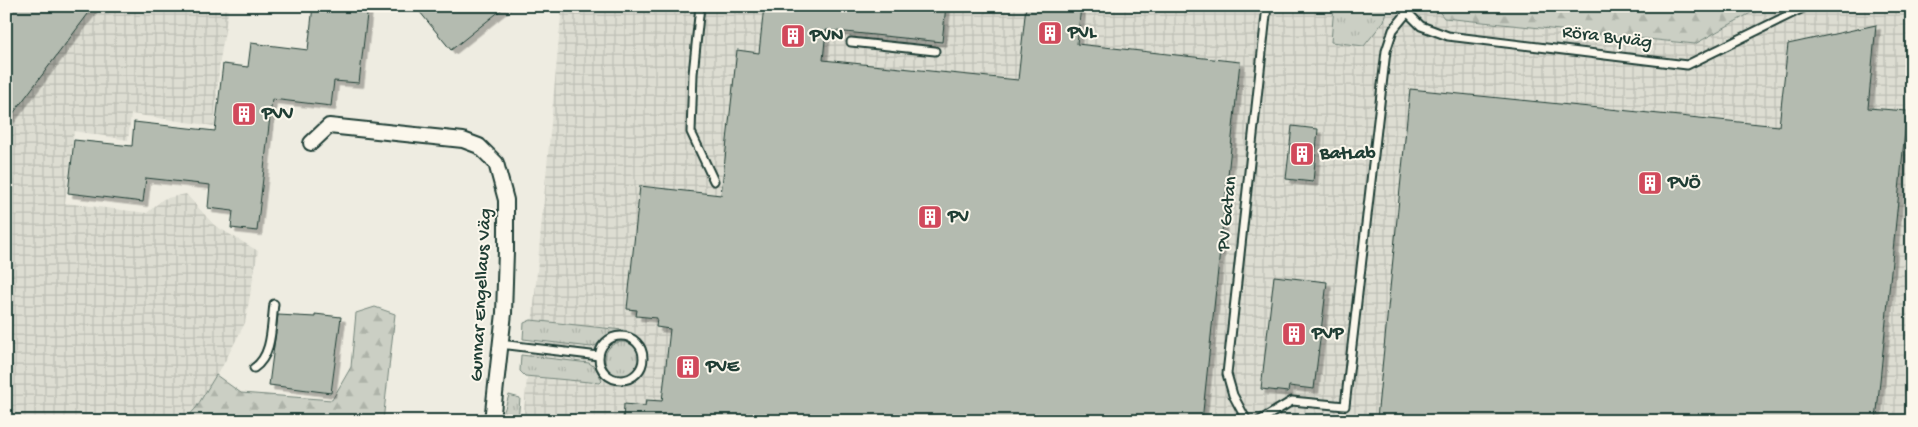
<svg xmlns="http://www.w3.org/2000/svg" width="1918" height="427" font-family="'Gochi Hand',sans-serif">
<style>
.industrial{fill:url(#industrial-grid)}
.grass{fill:url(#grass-tufts);stroke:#75867c}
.forest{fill:url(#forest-firs);stroke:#75867c}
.building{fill:#b4bbb0;stroke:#1f3d34;filter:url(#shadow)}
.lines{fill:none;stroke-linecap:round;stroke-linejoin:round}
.lane-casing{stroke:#1f3d34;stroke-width:11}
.street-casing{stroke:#1f3d34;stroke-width:18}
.lane{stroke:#fbf7ec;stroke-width:7}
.street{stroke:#fbf7ec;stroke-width:14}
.labels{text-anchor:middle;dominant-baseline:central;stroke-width:4;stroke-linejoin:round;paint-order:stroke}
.poi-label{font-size:19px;font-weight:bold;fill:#1f3d34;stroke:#fbf7ec;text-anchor:start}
.street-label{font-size:19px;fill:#1f3d34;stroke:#fbf7ec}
</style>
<defs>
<pattern id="industrial-grid" width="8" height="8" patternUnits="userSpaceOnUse" patternTransform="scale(1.25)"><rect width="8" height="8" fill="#ddddd2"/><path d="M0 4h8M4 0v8" fill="none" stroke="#bdbfb5"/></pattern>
<pattern id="grass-tufts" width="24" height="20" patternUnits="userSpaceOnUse" patternTransform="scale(1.25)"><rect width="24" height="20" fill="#cbcfc4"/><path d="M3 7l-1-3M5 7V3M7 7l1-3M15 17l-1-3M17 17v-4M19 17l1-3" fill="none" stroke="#aeb3a9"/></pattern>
<pattern id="forest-firs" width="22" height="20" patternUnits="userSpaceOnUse" patternTransform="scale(1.25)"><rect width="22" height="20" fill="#cbcfc4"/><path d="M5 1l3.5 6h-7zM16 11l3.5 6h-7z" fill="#aeb3a9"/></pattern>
<filter id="shadow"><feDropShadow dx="4.5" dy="4.5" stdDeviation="0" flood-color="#0004"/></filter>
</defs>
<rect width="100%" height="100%" fill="#eeece1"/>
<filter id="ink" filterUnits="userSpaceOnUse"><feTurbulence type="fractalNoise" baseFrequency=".02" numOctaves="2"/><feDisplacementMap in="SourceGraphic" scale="10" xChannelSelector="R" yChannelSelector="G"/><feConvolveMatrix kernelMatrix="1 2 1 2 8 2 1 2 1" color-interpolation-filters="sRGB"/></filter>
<g filter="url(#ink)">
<!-- industrial -->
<path class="industrial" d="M6 6H229L220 60 214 126 131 114 128 140 74 131 65 203 147 213 163 199 186 194 214 225 258 251 245 323 223 365 196 408 184 421H6Z
M562 6H1435L1444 18 1695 44 1763 6H1912V421H523Z"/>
<!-- grass -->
<path class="grass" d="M1334 6H1388V8L1384 21 1364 46 1331 42Z
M531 320 622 330 627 331C602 330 608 342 591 347L523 339 524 323Z
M605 359a17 17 0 1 1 34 0a17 17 0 1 1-34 0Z
M521 355 589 363 596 368 602 381 600 383 525 376 520 371Z
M509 395 520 398 518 421H501Z"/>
<!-- forest -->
<path class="forest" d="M1435 6H1763L1695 44 1444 18Z
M375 307 395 314 383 421H184L196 408 216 375 241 393 332 400 351 367 356 313Z"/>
<!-- building -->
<path class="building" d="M6 6H94L6 123Z
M313 6H368L359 83 334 81 331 106 272 99 257 231 231 228 233 211 208 208 210 185 146 178 143 202 68 193 74 140 132 146 134 122 215 131 223 64 248 67 251 43 308 50Z
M415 6H506L451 50Z
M764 6H946L942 42 826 30 823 60 1018 80 1026 6H1081L1077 44 1240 62 1202 421H623L624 404 645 406 646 400 662 401 670 329 656 327 657 318 636 316 637 310 627 309 640 186 721 195 737 50 759 53Z
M1876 25 1868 108 1907 111 1876 421H1407L1377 418 1410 89 1779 126 1788 44Z
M1292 126 1318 129 1313 182 1286 179Z
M1274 276 1327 282 1314 389 1289 386 1288 392 1261 389Z
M315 314 341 317 331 393 269 385 278 315 315 317Z"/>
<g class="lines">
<defs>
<path id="lane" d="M700 6 693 74 691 132 714 181
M1401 6 1421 26 1448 36 1687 65 1807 6
M851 42 935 51
M599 358a22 22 0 1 1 44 0a22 22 0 1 1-44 0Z
M500 344 599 356
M254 368C273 355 271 326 274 304
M1247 421 1233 395 1227 374 1267 6
M1259 421 1292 401 1345 406 1386 51 1393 30 1406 14"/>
<path id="street" d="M311 143 329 126 463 140 479 146 496 163 506 200V251L504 313 492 421"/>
</defs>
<!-- lane casing -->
<use href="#lane" class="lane-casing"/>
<!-- street casing -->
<use href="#street" class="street-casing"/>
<!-- lane -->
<use href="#lane" class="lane"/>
<!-- street -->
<use href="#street" class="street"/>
</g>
</g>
<!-- icons -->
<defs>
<symbol id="building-square" viewBox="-11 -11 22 22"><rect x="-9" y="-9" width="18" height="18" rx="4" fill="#d1495b" stroke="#fbf7ec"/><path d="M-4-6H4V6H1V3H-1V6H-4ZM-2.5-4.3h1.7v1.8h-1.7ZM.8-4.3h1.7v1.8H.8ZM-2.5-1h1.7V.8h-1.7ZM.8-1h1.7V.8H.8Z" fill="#fff"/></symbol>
</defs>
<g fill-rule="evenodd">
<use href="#building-square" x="1036" y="19" width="28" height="28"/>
<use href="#building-square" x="779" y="22" width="28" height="28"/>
<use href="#building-square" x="230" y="100" width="28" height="28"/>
<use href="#building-square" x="1288" y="140" width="28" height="28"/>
<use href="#building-square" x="1636" y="169" width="28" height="28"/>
<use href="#building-square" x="916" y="203" width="28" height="28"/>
<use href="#building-square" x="1280" y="320" width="28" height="28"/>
<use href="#building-square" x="674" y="353" width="28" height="28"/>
</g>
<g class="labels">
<!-- poi labels -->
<g class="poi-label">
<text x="1068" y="33">PVL</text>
<text x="810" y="36">PVN</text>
<text x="262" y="114">PVV</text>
<text x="1320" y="154">BatLab</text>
<text x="1668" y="183">PVÖ</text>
<text x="948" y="217">PV</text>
<text x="1312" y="334">PVP</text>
<text x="706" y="367">PVE</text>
</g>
<!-- street labels -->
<g class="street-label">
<text transform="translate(1607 38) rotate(7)">Röra Byväg</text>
<text transform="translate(1228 214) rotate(-84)">PV Gatan</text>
<text transform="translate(482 295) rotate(-87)">Gunnar Engellaus Väg</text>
</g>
</g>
<!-- margin -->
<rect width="1918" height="427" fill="none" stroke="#fbf7ec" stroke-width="25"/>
<rect x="12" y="12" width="1893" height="402" fill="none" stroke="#1f3d34" stroke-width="2" filter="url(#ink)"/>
</svg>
